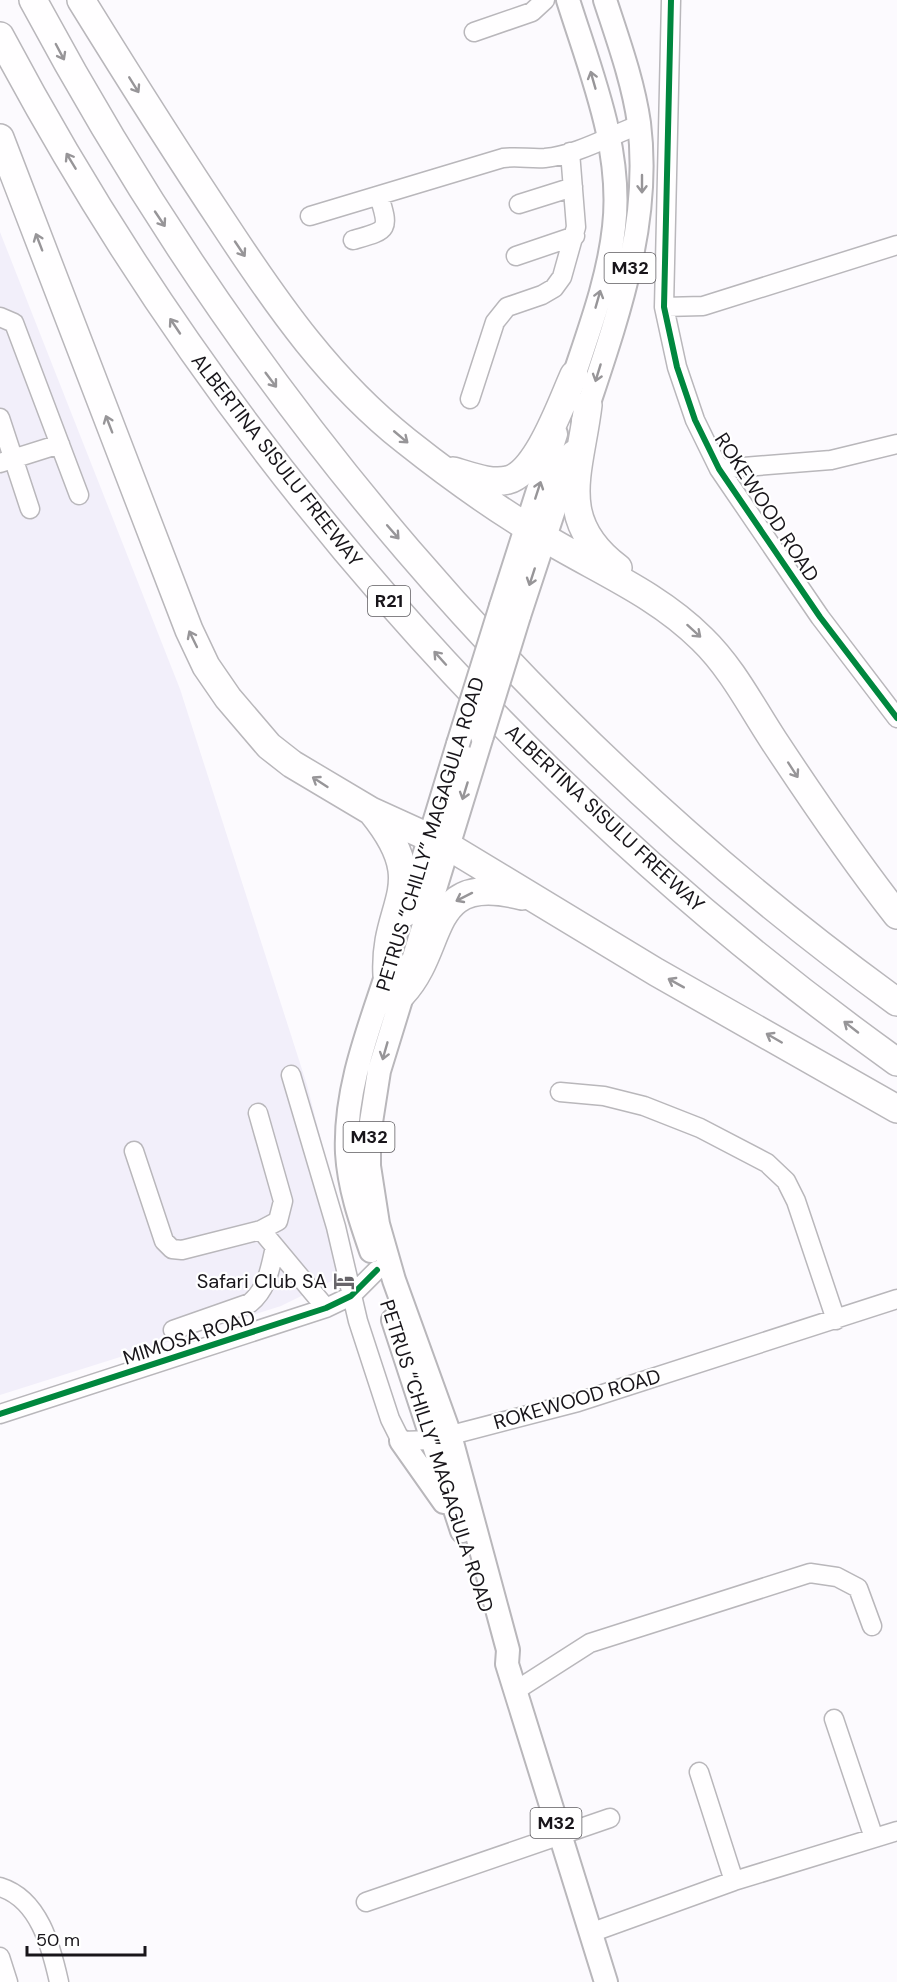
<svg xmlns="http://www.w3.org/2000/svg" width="897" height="1982" font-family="'DM Sans',sans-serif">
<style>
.commercial{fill:#f2effa}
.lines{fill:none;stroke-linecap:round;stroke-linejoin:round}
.minor-casing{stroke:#b9b7bb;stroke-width:21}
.major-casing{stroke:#b9b7bb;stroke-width:26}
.highway-casing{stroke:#b9b7bb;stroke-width:30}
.minor{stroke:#fffeff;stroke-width:18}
.major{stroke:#fffeff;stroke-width:22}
.highway{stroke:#fffeff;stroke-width:27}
.major-bridge-casing{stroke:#b9b7bb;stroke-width:26;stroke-linecap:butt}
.major-bridge{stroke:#fffeff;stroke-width:22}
.cycleway-casing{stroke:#fff;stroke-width:10}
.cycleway{stroke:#00873e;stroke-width:6}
.oneway{stroke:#979598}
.labels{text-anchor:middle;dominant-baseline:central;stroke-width:4.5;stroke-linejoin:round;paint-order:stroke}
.shield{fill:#fff;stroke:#5d5b5f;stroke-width:1.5}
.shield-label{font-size:18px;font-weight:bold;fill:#18151a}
.street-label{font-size:20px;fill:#18151a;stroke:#fff}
.poi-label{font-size:20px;fill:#18151a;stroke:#fff;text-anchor:end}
</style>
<rect width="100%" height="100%" fill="#fcfafe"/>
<!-- commercial -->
<path class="commercial" d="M0 232 180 689 307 1085 354 1270 281 1306 0 1395Z"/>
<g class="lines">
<defs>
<path id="minor" d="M671 0 664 307 677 367 695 420 719 469 820 617 897 718
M474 32 532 12 545 0
M519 204 573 187
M310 216 503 158C517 156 531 159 545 158 577 155 609 136 639 125
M353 240C388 230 390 231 379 196
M516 256 575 236
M664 307 703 306 897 245
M0 317 14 323 79 495
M470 399 495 322 507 307 542 295 554 288 562 277 576 227 570 152
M0 418 30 509
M0 463 60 444
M719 469 831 460 897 444
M291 1075 336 1227 358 1321 390 1419 401 1441 432 1440 578 1402 897 1299
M560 1092 604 1096 644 1106 700 1128 767 1163 786 1181 796 1201 836 1320
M258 1113 283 1201 278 1221 261 1230
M134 1151 164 1241 172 1249 182 1250 261 1230 326 1308
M173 1330 250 1303C268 1288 270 1268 275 1247
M0 1414 326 1308 351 1296 377 1270
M515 1691 590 1643 810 1573 837 1577 858 1588 872 1626
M834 1719 874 1838
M699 1772 734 1881
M0 1887C39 1899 51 1946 59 1982
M366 1902 610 1818
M590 1933 734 1881 897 1831
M0 1957 8 1982"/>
<path id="major" d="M568 0C591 73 623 150 614 227 608 283 586 338 569 391
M583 421C615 324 652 226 639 123 633 81 618 40 605 0
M501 606 556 434
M519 616 573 452
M482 736 379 1071 369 1135V1166L378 1224 394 1280 450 1435 508 1650 507 1664 606 1982
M406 915 458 744
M371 1251C360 1219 349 1187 347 1153 344 1086 372 1021 392 958
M393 1320 462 1531
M401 1441 444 1502"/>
<path id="highway" d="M33 0C245 396 533 738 897 1002
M81 0C128 76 176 152 226 227 278 306 331 382 406 441 450 476 496 509 545 538 598 570 657 594 702 639 732 668 751 706 774 741 813 800 853 859 897 915
M0 36C215 442 524 795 897 1062
M0 138 189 630 206 666 228 698 269 746 292 764 371 811 448 846 656 972 897 1109
M588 405C580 472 554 520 618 568
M453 471C471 476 490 484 508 480 538 472 562 401 574 375
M372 812C433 887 383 901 387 975
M402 994C447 946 424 871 522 896"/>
</defs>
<!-- minor casing -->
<use href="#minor" class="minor-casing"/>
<!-- major casing -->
<use href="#major" class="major-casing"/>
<!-- highway casing -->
<use href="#highway" class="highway-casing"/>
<!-- minor -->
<use href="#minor" class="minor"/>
<!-- major -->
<use href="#major" class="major"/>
<!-- highway -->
<use href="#highway" class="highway"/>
<defs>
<path id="major-bridge" d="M482 736 519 616
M458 744 501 606"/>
</defs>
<!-- major-bridge casing -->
<use href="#major-bridge" class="major-bridge-casing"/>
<!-- major-bridge -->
<use href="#major-bridge" class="major-bridge"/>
<defs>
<path id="cycleway" d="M671 0 664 307 677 367 695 420 719 469 820 617 897 718
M0 1414 326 1308 351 1296 377 1270"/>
</defs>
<!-- cycleway casing -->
<use href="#cycleway" class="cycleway-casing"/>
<!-- cycleway -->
<use href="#cycleway" class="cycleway"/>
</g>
<!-- one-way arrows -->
<defs><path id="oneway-shaft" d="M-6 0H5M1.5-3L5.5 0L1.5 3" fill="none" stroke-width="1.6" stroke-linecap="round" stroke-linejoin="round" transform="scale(1.5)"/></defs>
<g class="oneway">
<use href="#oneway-shaft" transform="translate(60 52) rotate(62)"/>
<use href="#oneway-shaft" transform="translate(593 80) rotate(-106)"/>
<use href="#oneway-shaft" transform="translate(134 85) rotate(58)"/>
<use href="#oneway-shaft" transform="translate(71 161) rotate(-121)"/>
<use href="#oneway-shaft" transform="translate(642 184) rotate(90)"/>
<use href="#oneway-shaft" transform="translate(160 219) rotate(56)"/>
<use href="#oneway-shaft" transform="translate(39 242) rotate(-111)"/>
<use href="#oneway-shaft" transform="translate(240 249) rotate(56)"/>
<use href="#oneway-shaft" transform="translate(598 299) rotate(-74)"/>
<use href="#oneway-shaft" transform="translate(175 326) rotate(-124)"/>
<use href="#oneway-shaft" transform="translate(598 373) rotate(107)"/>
<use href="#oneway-shaft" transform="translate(271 380) rotate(53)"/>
<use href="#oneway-shaft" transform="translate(109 424) rotate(-111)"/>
<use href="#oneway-shaft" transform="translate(401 437) rotate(40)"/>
<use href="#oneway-shaft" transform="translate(538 490) rotate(-72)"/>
<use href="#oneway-shaft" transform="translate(393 532) rotate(49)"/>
<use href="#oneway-shaft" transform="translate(532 577) rotate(108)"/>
<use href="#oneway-shaft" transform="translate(694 631) rotate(42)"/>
<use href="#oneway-shaft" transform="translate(193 639) rotate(-116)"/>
<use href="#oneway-shaft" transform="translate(440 658) rotate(-132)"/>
<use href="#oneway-shaft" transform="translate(793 770) rotate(57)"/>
<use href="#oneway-shaft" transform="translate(320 782) rotate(-147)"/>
<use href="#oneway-shaft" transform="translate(465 791) rotate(107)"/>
<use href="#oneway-shaft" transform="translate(464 897) rotate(153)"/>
<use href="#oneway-shaft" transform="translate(676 983) rotate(-151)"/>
<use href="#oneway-shaft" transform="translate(851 1027) rotate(-142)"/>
<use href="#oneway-shaft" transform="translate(774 1038) rotate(-150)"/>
<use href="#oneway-shaft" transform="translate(385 1051) rotate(106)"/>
</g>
<!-- icons -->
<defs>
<symbol id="hotel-bare" viewBox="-9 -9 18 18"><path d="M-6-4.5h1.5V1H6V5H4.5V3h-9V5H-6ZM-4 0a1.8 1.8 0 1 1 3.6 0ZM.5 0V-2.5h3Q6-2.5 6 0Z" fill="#68656a" stroke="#fff" stroke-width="2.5" paint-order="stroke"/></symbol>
</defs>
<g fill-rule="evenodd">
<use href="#hotel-bare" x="329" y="1266" width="30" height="30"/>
</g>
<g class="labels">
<!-- shield labels -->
<g class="shield">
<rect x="604.5" y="253" width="51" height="30" rx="4.5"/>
<rect x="368" y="586" width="42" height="30" rx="4.5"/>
<rect x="343.5" y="1122" width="51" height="30" rx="4.5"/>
<rect x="530.5" y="1808" width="51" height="30" rx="4.5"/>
</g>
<g class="shield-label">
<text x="630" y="268">M32</text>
<text x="389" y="601">R21</text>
<text x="369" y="1137">M32</text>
<text x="556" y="1823">M32</text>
</g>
<!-- street labels -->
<g class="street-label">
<text transform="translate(277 460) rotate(52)">ALBERTINA SISULU FREEWAY</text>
<text transform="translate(767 507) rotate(57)">ROKEWOOD ROAD</text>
<text transform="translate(605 818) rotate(43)">ALBERTINA SISULU FREEWAY</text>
<text transform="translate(430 834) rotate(-73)">PETRUS “CHILLY” MAGAGULA ROAD</text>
<text transform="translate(189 1337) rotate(-18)">MIMOSA ROAD</text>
<text transform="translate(577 1399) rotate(-16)">ROKEWOOD ROAD</text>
<text transform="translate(437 1456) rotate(72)">PETRUS “CHILLY” MAGAGULA ROAD</text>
</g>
<!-- poi labels -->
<g class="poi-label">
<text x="327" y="1281">Safari Club SA</text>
</g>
</g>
<!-- scale -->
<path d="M27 1946v9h118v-9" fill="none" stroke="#18151a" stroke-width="3"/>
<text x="36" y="1946" font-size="18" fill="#18151a" stroke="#ffffff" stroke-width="4.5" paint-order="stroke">50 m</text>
</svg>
